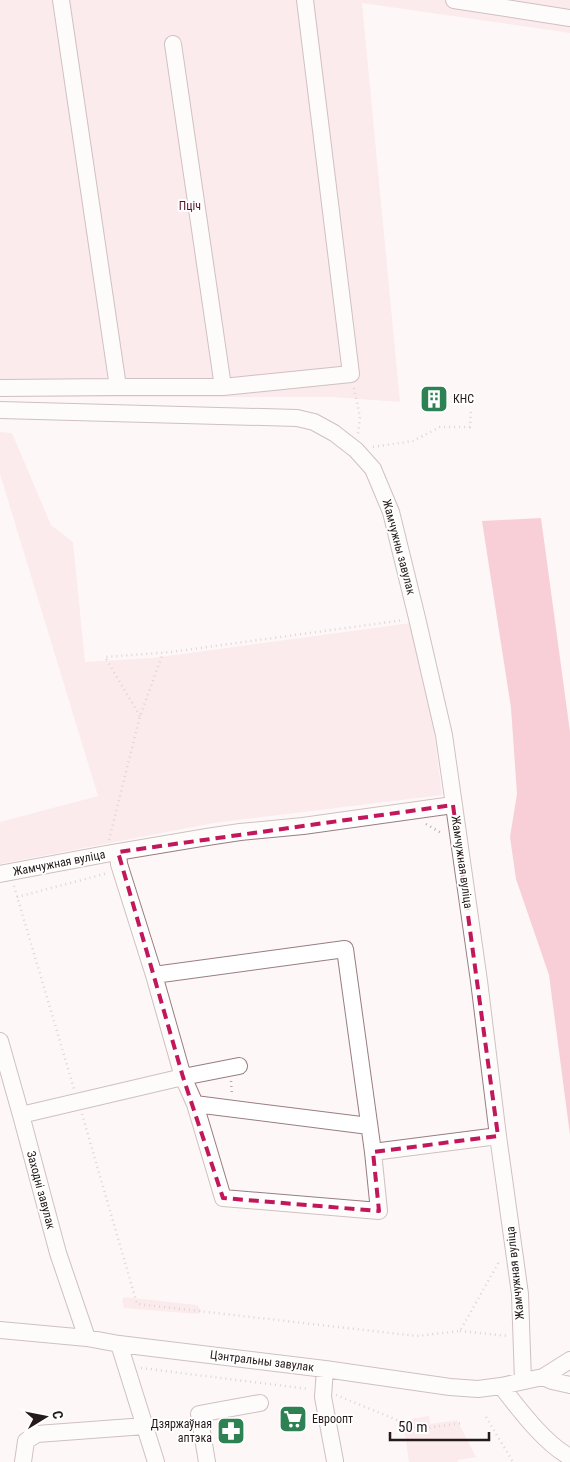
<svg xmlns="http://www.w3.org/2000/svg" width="570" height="1462" font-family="'Roboto Condensed',sans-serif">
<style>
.green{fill:#fadbe0}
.forest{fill:#f19daf}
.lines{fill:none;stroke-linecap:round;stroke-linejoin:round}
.minor-casing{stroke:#997d82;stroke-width:18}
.path{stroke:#b3acad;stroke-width:2.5;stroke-dasharray:1 4;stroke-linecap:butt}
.minor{stroke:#fff;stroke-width:16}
.marked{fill:none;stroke:#c2185b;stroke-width:4;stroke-dasharray:10 6;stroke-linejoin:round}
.labels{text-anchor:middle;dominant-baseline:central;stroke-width:4;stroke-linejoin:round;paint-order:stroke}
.park-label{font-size:12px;fill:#5b112a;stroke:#fff}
.poi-label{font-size:12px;fill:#251a1c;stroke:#fff;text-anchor:start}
.street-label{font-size:12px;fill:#251a1c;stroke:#fff}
</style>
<rect width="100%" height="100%" fill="#fdf7f8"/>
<!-- green -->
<path class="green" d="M0 0H570V33L362 3 400 402 333 397H0Z
M0 432 12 433 51 525 73 542 85 662 153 658 411 623 432 715 442 795 214 823 0 864V822L98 796 0 474Z
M124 1297 197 1305 202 1311 198 1314 124 1308 122 1300Z
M429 1416 430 1424 457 1420 476 1457 458 1460V1462H409L403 1420Z"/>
<!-- forest -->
<path class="forest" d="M541 518 570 732V1135L549 975 516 879 510 837 517 794 511 708 482 521Z"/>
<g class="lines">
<defs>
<path id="minor" d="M61 0 118 387
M454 0 570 18
M173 44 223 387
M0 388 118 387H223L351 374 305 0
M0 410 297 418 314 422 334 433 356 450 373 469 391 512 417 618 444 735 479 981 498 1136 520 1294 523 1381
M118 852 119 864 154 975 183 1077 195 1104 223 1198 379 1211 373 1152 498 1136
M0 874 106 854 207 837 240 832 303 826 453 805
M154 975 345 949 373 1152
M0 1041 21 1115 58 1253 87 1338
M195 1104 369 1126
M21 1115 183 1077 239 1066
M0 1330 87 1338 119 1344 325 1369 450 1387 478 1389 501 1386 543 1377 570 1360
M119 1344 156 1462
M325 1369 323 1397 335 1461
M543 1377 552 1381 570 1385
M501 1386C519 1409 545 1444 570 1457
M23 1462 26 1441 37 1434 145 1426
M207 1462 199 1414 260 1403"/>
</defs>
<!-- minor casing -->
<use href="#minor" class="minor-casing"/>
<!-- path -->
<path class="path" d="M354 388 360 417 358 434
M373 447 413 441 440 427H470L471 409
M140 716 105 657 171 652 404 620
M426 824 443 834
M109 840 140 716 163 653
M14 886 74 1089
M17 897 108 873
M231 1081 232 1096
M82 1114 137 1304 417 1336 460 1331 500 1260
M460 1331 509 1336
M141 1368 309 1389
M336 1395 419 1429 462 1423
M486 1417 513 1462"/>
<!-- minor -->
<use href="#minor" class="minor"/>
</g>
<!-- marked area -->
<path d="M0 0H570V1462H0ZM453 805 498 1136 373 1152 379 1211 223 1198 183 1077 118 852Z" fill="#fdf7f8" fill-opacity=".55" fill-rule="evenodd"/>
<path class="marked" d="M453 805 498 1136 373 1152 379 1211 223 1198 183 1077 118 852Z"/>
<!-- icons -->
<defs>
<symbol id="building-square" viewBox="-11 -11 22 22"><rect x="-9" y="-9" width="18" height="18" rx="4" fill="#2d8153" stroke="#fff"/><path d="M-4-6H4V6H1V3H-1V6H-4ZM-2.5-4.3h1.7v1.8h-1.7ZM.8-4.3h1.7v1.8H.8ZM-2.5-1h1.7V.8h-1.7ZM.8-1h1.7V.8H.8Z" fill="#fff"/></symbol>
<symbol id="supermarket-square" viewBox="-11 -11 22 22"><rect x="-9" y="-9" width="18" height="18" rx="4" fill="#2d8153" stroke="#fff"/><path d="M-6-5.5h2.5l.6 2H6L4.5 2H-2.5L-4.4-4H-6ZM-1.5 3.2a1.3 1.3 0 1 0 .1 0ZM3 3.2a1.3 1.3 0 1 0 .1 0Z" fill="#fff"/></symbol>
<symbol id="pharmacy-square" viewBox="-11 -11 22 22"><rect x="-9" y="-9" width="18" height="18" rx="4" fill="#2d8153" stroke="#fff"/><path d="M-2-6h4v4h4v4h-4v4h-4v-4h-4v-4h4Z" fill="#fff"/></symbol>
</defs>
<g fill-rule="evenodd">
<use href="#building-square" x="418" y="383" width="32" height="32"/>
<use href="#supermarket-square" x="277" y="1403" width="32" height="32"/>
<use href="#pharmacy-square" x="215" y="1415" width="32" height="32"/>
</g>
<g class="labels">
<!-- park labels -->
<g class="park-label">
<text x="190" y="206">Пціч</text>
</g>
<!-- poi labels -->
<g class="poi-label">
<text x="453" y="399">КНС</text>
<text x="312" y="1419">Евроопт</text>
<text x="212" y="1424" text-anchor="end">Дзяржаўная<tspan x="212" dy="14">аптэка</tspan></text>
</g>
<!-- street labels -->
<g class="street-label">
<text transform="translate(399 547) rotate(75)">Жамчужны завулак</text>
<text transform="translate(462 862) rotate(82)">Жамчужная вуліца</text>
<text transform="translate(59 863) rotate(-11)">Жамчужная вуліца</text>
<text transform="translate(41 1190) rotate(75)">Заходні завулак</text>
<text transform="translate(515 1273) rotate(-96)">Жамчужная вуліца</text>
<text transform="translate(262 1361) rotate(7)">Цэнтральны завулак</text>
</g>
</g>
<!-- north arrow -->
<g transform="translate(45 1417) rotate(80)" stroke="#ffffff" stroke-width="4" paint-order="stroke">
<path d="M0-4L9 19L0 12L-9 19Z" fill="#251a1c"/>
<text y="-8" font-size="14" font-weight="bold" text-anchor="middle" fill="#251a1c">С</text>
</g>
<!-- scale -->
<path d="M390 1432v8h99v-8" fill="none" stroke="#251a1c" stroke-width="2.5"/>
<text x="398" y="1432" font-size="15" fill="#251a1c" stroke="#ffffff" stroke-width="4" paint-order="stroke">50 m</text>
</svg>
